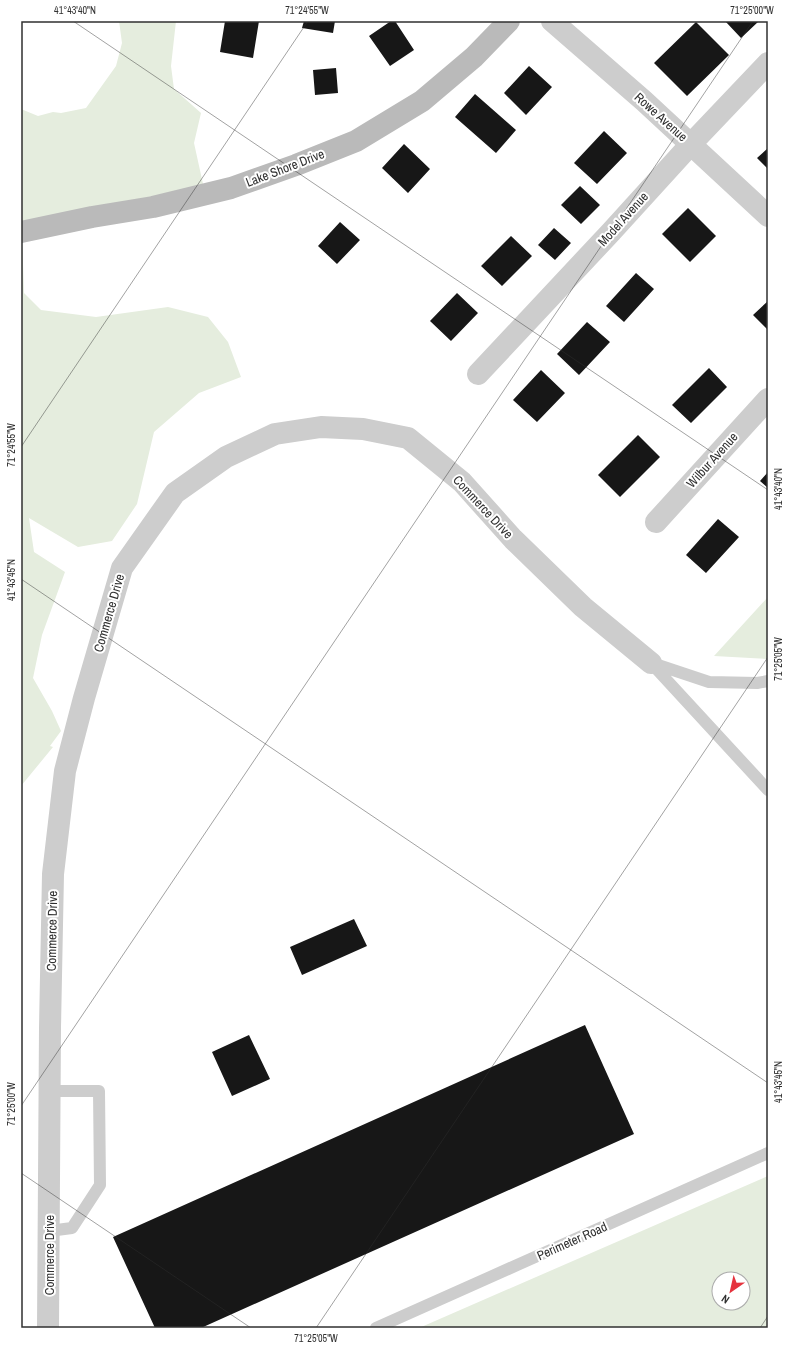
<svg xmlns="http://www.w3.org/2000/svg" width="789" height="1349" font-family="'Archivo Narrow',sans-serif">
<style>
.green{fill:#e5edde;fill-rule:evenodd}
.building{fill:#171717}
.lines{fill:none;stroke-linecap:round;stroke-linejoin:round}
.lane{stroke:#cdcdcd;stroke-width:12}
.street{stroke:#cdcdcd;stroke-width:22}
.secondary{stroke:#bababa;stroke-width:22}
.ticks{fill:none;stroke:#303030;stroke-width:1;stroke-opacity:0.45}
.labels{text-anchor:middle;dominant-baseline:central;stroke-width:4;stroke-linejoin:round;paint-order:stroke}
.street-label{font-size:13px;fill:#303030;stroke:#fff}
.neatline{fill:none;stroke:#303030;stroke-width:1.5}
.ticks-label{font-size:10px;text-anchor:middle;fill:#303030}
</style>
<rect width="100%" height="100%" fill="#fff"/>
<!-- green -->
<path class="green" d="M119 21H176L171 66 174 89 201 113 194 143 205 193 22 234 24 293 41 310 96 317 168 307 208 317 228 342 241 377 199 393 154 432 137 504 112 541 78 547 29 518 34 552 65 572 42 635 33 678 52 711 61 731 50 746 53 747 21 786V109L38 116 53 112 61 113 86 108 116 66 122 43Z
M768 597V659L714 656Z
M768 1176V1328H419ZM719 1279H743V1303H719Z"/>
<!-- building -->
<path class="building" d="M225 21H259L253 58 220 52Z
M304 21H335L333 33 302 28Z
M391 21H395L414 50 390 66 369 36Z
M725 21H759L741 38Z
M696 22 729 55 687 96 654 63Z
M529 66 552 87 526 115 504 93Z
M336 68 338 93 315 95 313 70Z
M475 94 516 130 496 153 455 117Z
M604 131 627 153 597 184 574 163Z
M404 144 430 169 408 193 382 168Z
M768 148V169L757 158Z
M580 186 600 205 581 224 561 205Z
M688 208 716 236 690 262 662 234Z
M340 222 360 240 337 264 318 246Z
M554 228 571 243 555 260 538 245Z
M511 236 532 256 502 286 481 266Z
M636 273 654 289 624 322 606 306Z
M457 293 478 313 451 341 430 321Z
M768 301V330L753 315Z
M587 322 610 342 579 375 557 354Z
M709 368 727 387 691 423 672 405Z
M541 370 565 393 537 422 513 400Z
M638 435 660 457 620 497 598 475Z
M768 472V488L760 481Z
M718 519 739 537 706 573 686 555Z
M354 919 367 946 302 975 290 947Z
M585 1025 634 1134 201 1328H155L113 1237Z
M249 1035 270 1079 232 1096 212 1052Z"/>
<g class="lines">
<!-- lane -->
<path class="lane" d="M651 663 768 790
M652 663 709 682 757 683 768 681
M49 1231 72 1228 100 1185 99 1091H50
M376 1328 768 1153"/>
<!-- street -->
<path class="street" d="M552 21 644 101 768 216
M478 374 611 232 691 144 768 63
M656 522 768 399
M48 1328 50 1028 53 874 65 771 84 698 122 568 175 493 226 457 275 434 321 427 363 429 408 438 462 482 513 539 583 607 651 663"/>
<!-- secondary -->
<path class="secondary" d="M21 232 92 217 153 207 231 188 296 165 356 141 422 101 474 57 509 21"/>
</g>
<!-- ticks -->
<path class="ticks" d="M73 21 768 490M21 447 308 21M21 579 768 1083M21 1106 753 21M21 1173 251 1328M316 1328 768 657M760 1328 768 1316"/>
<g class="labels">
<!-- street labels -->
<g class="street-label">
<text transform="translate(661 117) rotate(42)">Rowe Avenue</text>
<text transform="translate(285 168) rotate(-21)">Lake Shore Drive</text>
<text transform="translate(623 219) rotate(-48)">Model Avenue</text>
<text transform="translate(712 460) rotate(-48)">Wilbur Avenue</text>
<text transform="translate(483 507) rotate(47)">Commerce Drive</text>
<text transform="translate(109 613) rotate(-74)">Commerce Drive</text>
<text transform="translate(52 931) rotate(-89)">Commerce Drive</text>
<text transform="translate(572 1241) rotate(-24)">Perimeter Road</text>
<text transform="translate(49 1255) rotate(-90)">Commerce Drive</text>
</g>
</g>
<!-- border -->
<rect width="789" height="1349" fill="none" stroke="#ffffff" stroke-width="44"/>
<!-- north arrow -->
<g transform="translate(731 1291) rotate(214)"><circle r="19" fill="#ffffff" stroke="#acacac"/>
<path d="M0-3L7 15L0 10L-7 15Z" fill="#e5333e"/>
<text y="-6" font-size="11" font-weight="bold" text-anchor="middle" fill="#303030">N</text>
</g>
<rect x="22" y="22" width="745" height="1305" class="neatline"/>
<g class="ticks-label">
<text x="75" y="14">41°43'40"N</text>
<text x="307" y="14">71°24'55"W</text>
<text x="752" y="14">71°25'00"W</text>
<text transform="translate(11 445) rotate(-90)" y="4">71°24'55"W</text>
<text transform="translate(778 489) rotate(-90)" y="4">41°43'40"N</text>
<text transform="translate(11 580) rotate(-90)" y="4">41°43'45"N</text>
<text transform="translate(778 659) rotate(-90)" y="4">71°25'05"W</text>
<text transform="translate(778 1082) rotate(-90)" y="4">41°43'45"N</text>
<text transform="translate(11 1104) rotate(-90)" y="4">71°25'00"W</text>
<text x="316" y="1342">71°25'05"W</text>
</g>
</svg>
